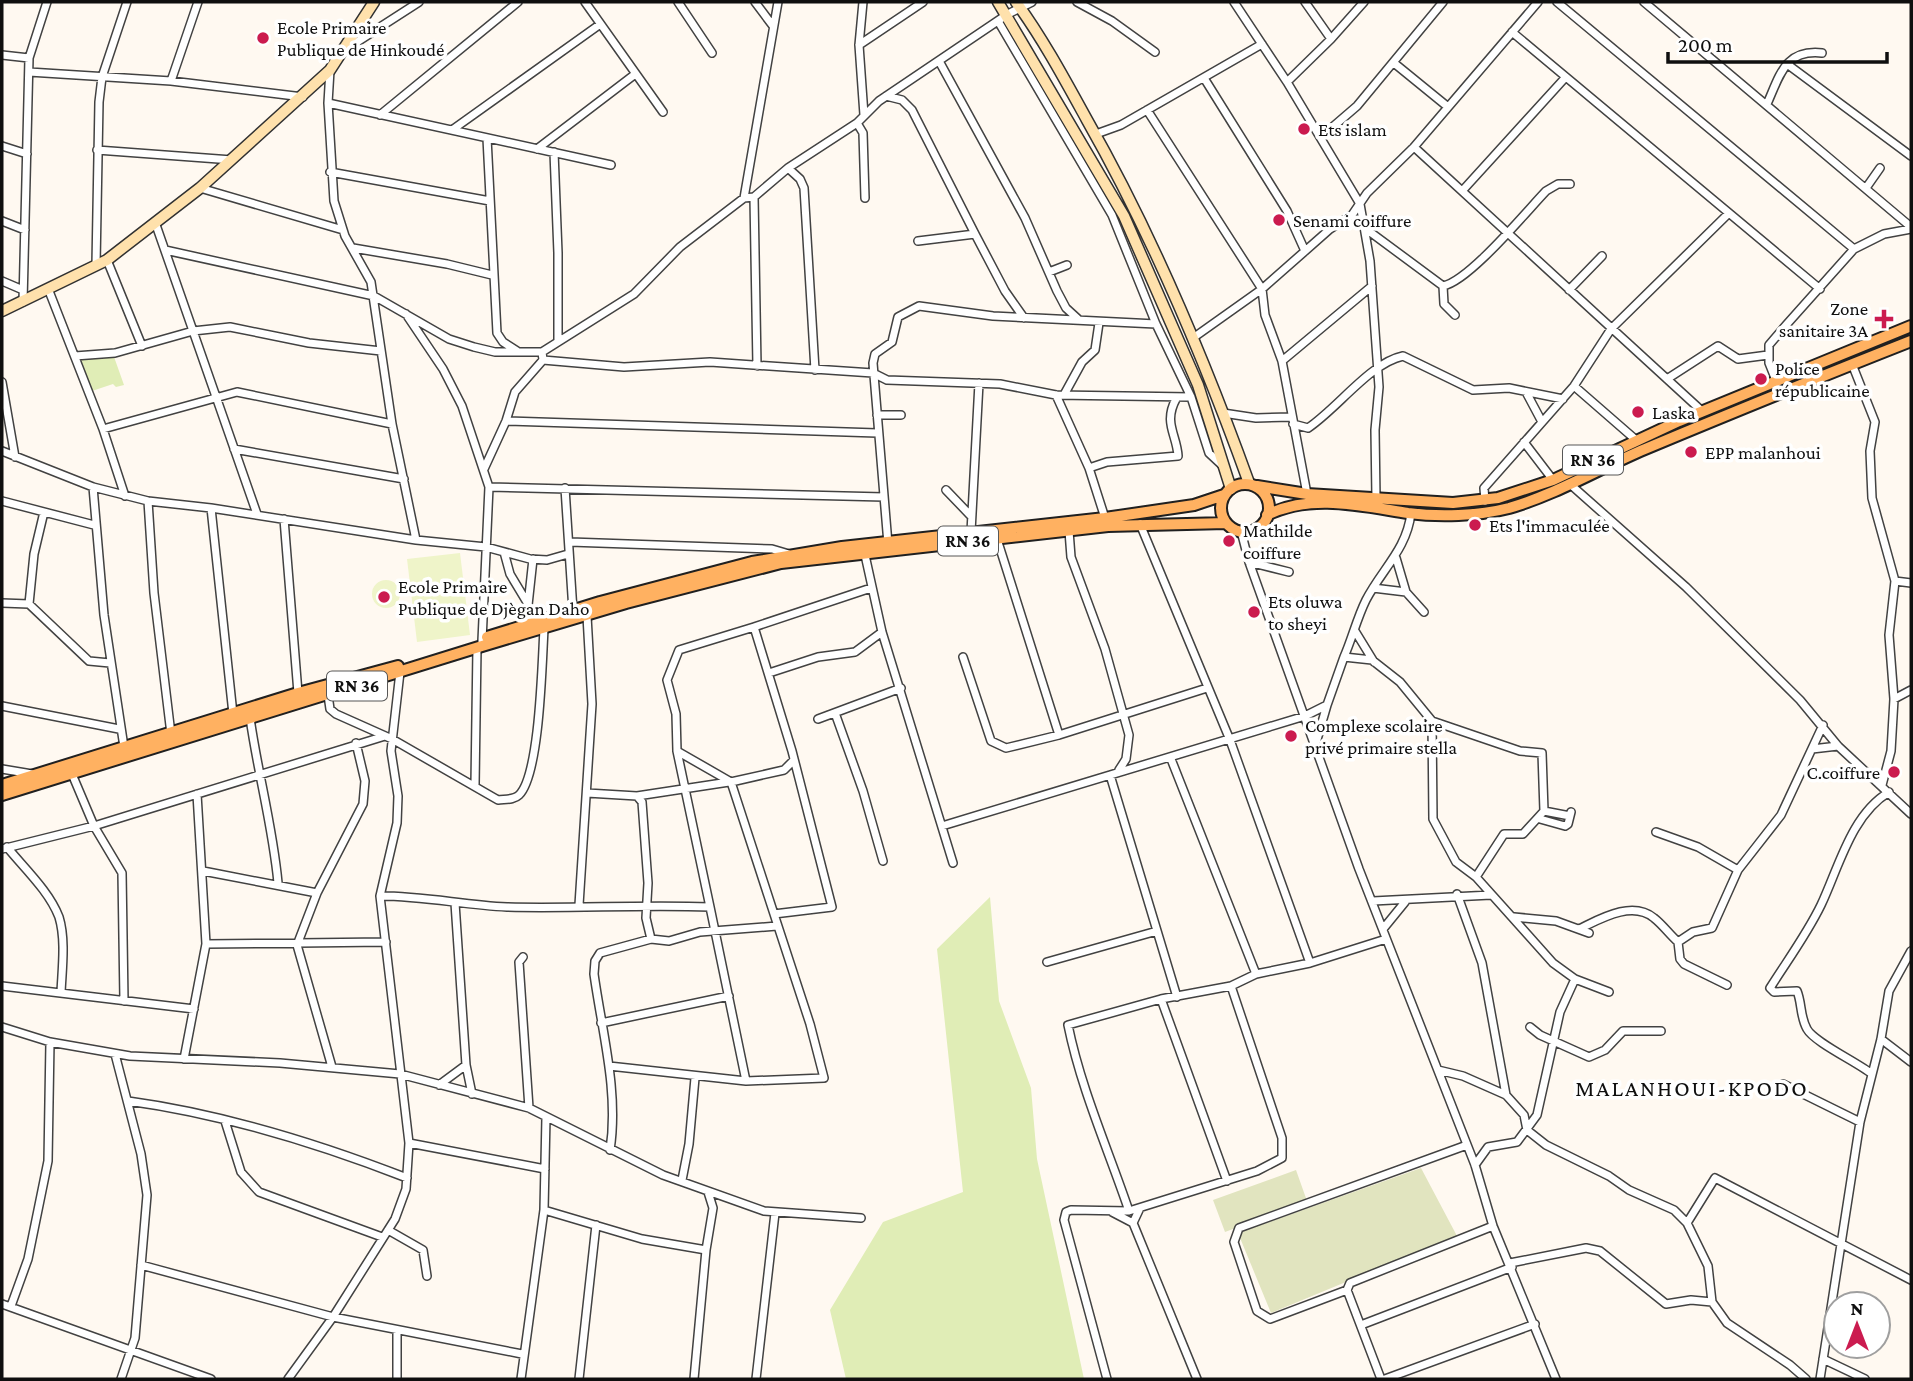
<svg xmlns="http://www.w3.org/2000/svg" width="1913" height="1381" font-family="'Crimson Pro',serif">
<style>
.green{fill:#e0edb6}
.cemetery{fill:#e1e4bf}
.pitch{fill:#eff4c9}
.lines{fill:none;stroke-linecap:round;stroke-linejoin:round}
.street-casing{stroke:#424242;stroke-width:10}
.secondary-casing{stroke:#313131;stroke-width:13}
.primary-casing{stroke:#202020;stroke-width:14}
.street{stroke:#fff;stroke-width:7}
.secondary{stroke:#ffe1ac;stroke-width:10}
.primary{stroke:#ffb161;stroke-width:10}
.poi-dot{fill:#cb1b4f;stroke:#fff;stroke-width:2.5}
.labels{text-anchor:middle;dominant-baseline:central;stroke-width:7;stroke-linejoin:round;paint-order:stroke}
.shield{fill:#fff;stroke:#575757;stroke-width:2}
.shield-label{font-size:18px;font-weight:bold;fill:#0f0f0f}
.poi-label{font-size:19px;fill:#0f0f0f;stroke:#fff;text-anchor:start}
.quarter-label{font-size:23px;letter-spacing:2px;fill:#0f0f0f;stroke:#fff}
</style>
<rect width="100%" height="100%" fill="#fff9f1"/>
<!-- green -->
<path class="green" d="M113 354 124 385 116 387 113 384 89 392 80 356Z
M990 897 999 1001 1031 1088 1037 1159 1084 1379H846L830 1310 883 1222 963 1192 937 949Z"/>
<!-- cemetery -->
<path class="cemetery" d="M1421 1168 1457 1236 1271 1313 1238 1233Z
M1296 1170 1307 1201 1225 1232 1213 1200Z"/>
<!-- pitch -->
<path class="pitch" d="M460 553 470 635 417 642 407 559Z
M372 594a14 14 0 1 1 28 0a14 14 0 1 1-28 0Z"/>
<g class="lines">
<defs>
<path id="street" d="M585 2 663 112
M678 2 712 53
M755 2 773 26
M863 2 859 45 864 115
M1077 2 1112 21 1155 52
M1234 2 1287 82 1360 204 1370 261 1379 387 1375 430 1376 498
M1305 2 1331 39 1364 2
M1557 2 1854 249
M1644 2 1911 227
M998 21 1112 215 1156 324 1191 397 1209 453 1224 467
M1512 32 1820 289
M859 45 923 2
M343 51 419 2
M2 55 29 58
M939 61 1025 218 1057 291 1066 308 1078 319
M1394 63 1448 107
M1787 64 1911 156
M330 70 328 103 334 201 345 236 371 282 392 424 416 540
M29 72 171 81 303 97
M1204 78 1287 211 1305 251
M171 81 198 2
M1287 82 1331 39
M886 96 902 100 912 110 975 234 1005 291 1024 318
M328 103 611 165
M1767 104C1780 75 1785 49 1822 53
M1147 110 1262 289 1265 315 1282 361 1307 494
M380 115 518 2
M857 123 863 133 865 198
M452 130 599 25
M1096 134 1121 125 1262 44
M1321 137 1357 106 1443 2
M487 138 497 333 503 342 517 351
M2 146 27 154
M1414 147 1703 412
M537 149 634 75
M97 150 232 160
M554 152 558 253V341
M788 168 800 179 804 188 815 370
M330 172 490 201
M200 188 343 230
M1866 188 1880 168
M1463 190 1564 79
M754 197 757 366
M744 198 778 2
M2 221 25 230
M156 225 257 514
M1366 229 1443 286 1444 304 1455 315
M918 241 975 234
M353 248 447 264 492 275
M165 250 374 296 449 339 474 347 495 352H542
M107 260 142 346
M96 265 99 102 102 77 127 2
M1049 272 1067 265
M2 281 23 290
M1443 286C1469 281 1525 213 1546 191L1558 184H1570
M1569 290 1602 256
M49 291 103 429 125 496
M23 302 29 58 47 2
M406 314 443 369 462 406 489 487 884 497
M1193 338 1262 289 1330 229 1352 215 1367 193 1414 147 1538 2
M75 356 115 353 193 331 230 327 309 343 381 351
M543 360 624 367 710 362 873 373 887 380 1000 384 1056 395 1191 397
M1282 361 1372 286
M1852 364 1875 422 1870 451 1872 498 1895 581 1889 635 1894 699 1891 751 1882 785
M1667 379 1718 346 1738 359 1768 355
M2 382 15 457
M1777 383 1769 363V345L1787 324 1854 249 1884 234 1911 229
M1574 386 1636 440
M1526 392 1542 422
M1065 393 1082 362 1095 350 1099 323
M1056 395 1089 468 1105 518
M1223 413 1256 418 1292 417
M877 415H901
M506 421 877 433
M1293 424 1308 428C1338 408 1370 363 1403 356L1473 390 1509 388 1563 399
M103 429 237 392 392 424
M1524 442 1553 480
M234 449 404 479
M2 451 93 487 148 501 211 508 416 540 486 547 530 559 547 560 568 554
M1089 468 1107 462 1178 456C1177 435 1163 423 1176 399
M484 469 506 421 515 392 543 360 542 352 634 294 680 247 744 198 754 197 788 168 857 123 879 101 1008 14 1032 2
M1571 485 1686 587 1800 700 1838 746 1911 814
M93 487 104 615 124 747
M565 488 573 611
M946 490 970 515
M2 501 94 525
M148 501 154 593 171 734
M1485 501 1484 488 1574 386 1611 329 1728 214
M211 508 233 714
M284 519 298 693
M1140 524 1230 740 1310 963
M1069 531 1071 557 1105 649 1129 735 1126 759 1119 770
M1241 531 1249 562 1359 869 1475 1165 1493 1226 1556 1379
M971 532 979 383
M997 539 1059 735
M570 542 772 549 789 554
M888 544 873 363 875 354 892 342 898 317 919 306 993 316 1156 324
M504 552 510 574 528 604
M865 555 882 632 953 863
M1396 558 1406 592 1424 612
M1249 562 1289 572
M1895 581 1911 583
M1373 588 1406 592
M2 603 29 604 89 661 110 663
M29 604 34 554 44 512
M532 623 528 605 533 559
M1355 631 1374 662
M482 641 489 487
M963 657 991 741 1006 748 1059 735 1207 688
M1344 657C1352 639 1357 618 1366 600 1382 569 1407 549 1411 513
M769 673 818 657 855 652 882 632
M328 695 330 709 336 714 392 739 498 800C505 799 514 800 519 795 540 775 542 661 544 629
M1894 699 1911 690
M2 706 119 729
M835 713 863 791 883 861
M250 718C258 774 273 828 278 883
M818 719 901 688
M1432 721 1520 751 1542 753 1544 811 1523 834H1504L1476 877
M1316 743 1327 705
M1812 749 1838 746
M677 751 710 907
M1171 759 1256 974
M2 769 32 774
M72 774 94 826 122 873 124 1001
M1110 775 1177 997
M731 782 677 751 676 714 667 680 679 650 754 627
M475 785 477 648
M587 793 637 796 642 802 648 883 646 918 651 939
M637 796 729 782
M1544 811 1570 816
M1540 819 1565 826 1568 824 1571 812
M942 826 1305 716 1327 705 1344 657 1372 660 1400 682 1432 721 1433 819 1456 862 1476 877 1553 963 1575 979 1609 992
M1656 832 1698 847 1738 870
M7 847C24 868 49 891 59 917 66 940 62 969 61 993
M2 849 94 826 385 736
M203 871 317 893
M1457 894 1482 963 1506 1095
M380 896C425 896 463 905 507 907 575 909 643 904 710 907L746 1081
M1373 901 1491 895
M455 903 466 1065 472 1094
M579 905 592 704 587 616
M774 914 731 782 784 770 794 760
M1514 917 1556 921 1589 933
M1383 929 1405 902
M1579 929C1600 919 1632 900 1654 918 1663 925 1669 934 1678 942
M206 944 386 942
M523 957 519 962 529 1108
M1047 962 1157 931
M1727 985 1684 964 1680 959 1678 942 1693 932 1712 928 1738 870 1781 815 1823 725
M2 986 194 1009
M1161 999 1227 1181
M601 1023 729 996
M2 1027 50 1042 130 1056 280 1063 400 1074 529 1108 663 1175 764 1211 861 1218
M1530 1027 1540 1035 1589 1057 1605 1050 1623 1031H1661
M1881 1039 1911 1062
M115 1054 141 1154 147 1195 135 1338 121 1379
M184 1059 206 944 197 794
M609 1066 746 1081 824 1078 810 1024 774 914 832 907 792 751 754 627 871 588
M332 1067 297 945 317 893 363 804 365 781 356 743
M1438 1070 1463 1076 1506 1095 1524 1115 1527 1130 1546 1145 1609 1176 1629 1190 1674 1210 1687 1223 1715 1178 1911 1280
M1872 1074C1857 1062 1814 1042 1807 1029 1800 1017 1802 1003 1797 991L1774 992 1770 988C1787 961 1807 934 1821 905 1839 867 1851 815 1889 792
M1783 1084 1860 1122
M439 1085 466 1065
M128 1101C223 1114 317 1143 407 1178
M225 1121 241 1172 259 1192 382 1237
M409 1143 545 1169
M1467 1145 1239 1228 1234 1242 1257 1311 1270 1319 1347 1290 1350 1283 1493 1226
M610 1150C619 1092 602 1032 594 974L595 961 600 953 651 939 669 941 700 932 777 926
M1475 1165 1488 1147 1517 1142 1537 1115 1560 1012 1575 979
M682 1180 689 1144 695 1078
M1140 1208 1133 1223 1197 1379
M544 1210 642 1239 706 1250 694 1379
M1129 1211C1108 1149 1081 1089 1068 1025L1161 999 1231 986 1256 974 1310 963 1386 939
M1112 1212 1133 1223
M1687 1223 1708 1266 1712 1302 1727 1323 1790 1365 1806 1379
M388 1230 423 1250 427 1276
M706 1250 713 1208 708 1192
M1510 1263 1586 1248 1600 1251 1666 1304 1691 1300 1712 1302
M141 1265 333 1317 522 1354
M1347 1290 1381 1379
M2 1304 211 1379
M11 1306 28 1259 48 1161 50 1042
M1361 1325 1512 1267
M397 1330V1379
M1823 1359 1865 1379
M288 1379 333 1317 395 1219 406 1189 409 1143 380 896 397 823 398 796 391 751 400 672
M521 1379 544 1210 546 1117
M579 1379 596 1225
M756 1379 775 1213
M1107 1379 1064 1220 1066 1212 1071 1210 1129 1211 1257 1171 1282 1158V1138L1231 986
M1385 1379 1535 1324
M1820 1379 1860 1122 1881 1039 1889 991 1911 951"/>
<path id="secondary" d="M998 2 1124 216 1198 385 1231 489
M1016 2C1043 39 1065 80 1087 120 1153 236 1204 358 1249 483
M2 311 107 260 200 188 330 70 374 2"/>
<path id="primary" d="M1221 508a24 24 0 1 1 48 0a24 24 0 1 1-48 0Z
M1257 486 1307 494 1453 503 1498 498 1553 480 1679 421 1911 326
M1267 515C1311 493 1362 506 1408 513 1439 517 1478 516 1509 508 1557 494 1600 468 1645 449 1734 412 1822 376 1911 341
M487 637 600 602 752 562 842 547 1105 518 1194 505 1224 495
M2 785 298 693 398 666
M2 795 482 646 626 603 781 563 1108 526 1226 523"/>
</defs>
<!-- street casing -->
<use href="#street" class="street-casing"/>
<!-- secondary casing -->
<use href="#secondary" class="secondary-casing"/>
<!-- primary casing -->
<use href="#primary" class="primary-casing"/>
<!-- street -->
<use href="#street" class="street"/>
<!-- secondary -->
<use href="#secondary" class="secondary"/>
<!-- primary -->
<use href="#primary" class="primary"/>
</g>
<!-- markers -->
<g class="poi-dot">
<circle cx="263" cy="38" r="7"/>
<circle cx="1304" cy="129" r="7"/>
<circle cx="1279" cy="220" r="7"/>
<path d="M1880.5 308.5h7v7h7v7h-7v7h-7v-7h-7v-7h7z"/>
<circle cx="1761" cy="379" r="7"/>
<circle cx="1638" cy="412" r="7"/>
<circle cx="1691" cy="452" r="7"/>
<circle cx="1475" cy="525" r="7"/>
<circle cx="1229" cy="541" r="7"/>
<circle cx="384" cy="597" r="7"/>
<circle cx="1254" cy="612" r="7"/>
<circle cx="1291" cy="736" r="7"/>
<circle cx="1894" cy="772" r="7"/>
</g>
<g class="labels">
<!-- shield labels -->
<g class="shield">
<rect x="1563" y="445.5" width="60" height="29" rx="5"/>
<rect x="938" y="526.5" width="60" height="29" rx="5"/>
<rect x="327" y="671.5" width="60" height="29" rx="5"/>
</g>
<g class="shield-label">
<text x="1593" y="460">RN 36</text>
<text x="968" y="541">RN 36</text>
<text x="357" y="686">RN 36</text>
</g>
<!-- poi labels -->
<g class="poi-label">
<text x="277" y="27">Ecole Primaire<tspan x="277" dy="22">Publique de Hinkoudé</tspan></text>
<text x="1318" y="129">Ets islam</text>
<text x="1293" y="220">Senami coiffure</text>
<text x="1868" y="308" text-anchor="end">Zone<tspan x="1868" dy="22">sanitaire 3A</tspan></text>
<text x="1775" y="368">Police<tspan x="1775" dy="22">républicaine</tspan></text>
<text x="1652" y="412">Laska</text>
<text x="1705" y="452">EPP malanhoui</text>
<text x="1489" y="525">Ets l'immaculée</text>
<text x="1243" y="530">Mathilde<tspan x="1243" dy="22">coiffure</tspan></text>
<text x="398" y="586">Ecole Primaire<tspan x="398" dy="22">Publique de Djègan Daho</tspan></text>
<text x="1268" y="601">Ets oluwa<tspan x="1268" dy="22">to sheyi</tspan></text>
<text x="1305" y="725">Complexe scolaire<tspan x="1305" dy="22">privé primaire stella</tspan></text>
<text x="1880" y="772" text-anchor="end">C.coiffure</text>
</g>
<!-- quarter labels -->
<g class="quarter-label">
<text x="1692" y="1088">MALANHOUI-KPODO</text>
</g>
</g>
<!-- border -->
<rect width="1913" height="1381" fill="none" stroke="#0f0f0f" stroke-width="7"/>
<!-- north arrow -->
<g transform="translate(1857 1325)"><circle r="33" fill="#ffffff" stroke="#9f9f9f" stroke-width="2"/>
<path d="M0-5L12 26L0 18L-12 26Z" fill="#cb1b4f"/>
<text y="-10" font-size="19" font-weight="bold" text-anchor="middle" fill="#0f0f0f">N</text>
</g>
<!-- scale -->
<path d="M1668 52v10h219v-10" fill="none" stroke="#0f0f0f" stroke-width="3.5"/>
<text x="1678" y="52" font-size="21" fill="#0f0f0f" stroke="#ffffff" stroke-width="5" paint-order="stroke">200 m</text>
</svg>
